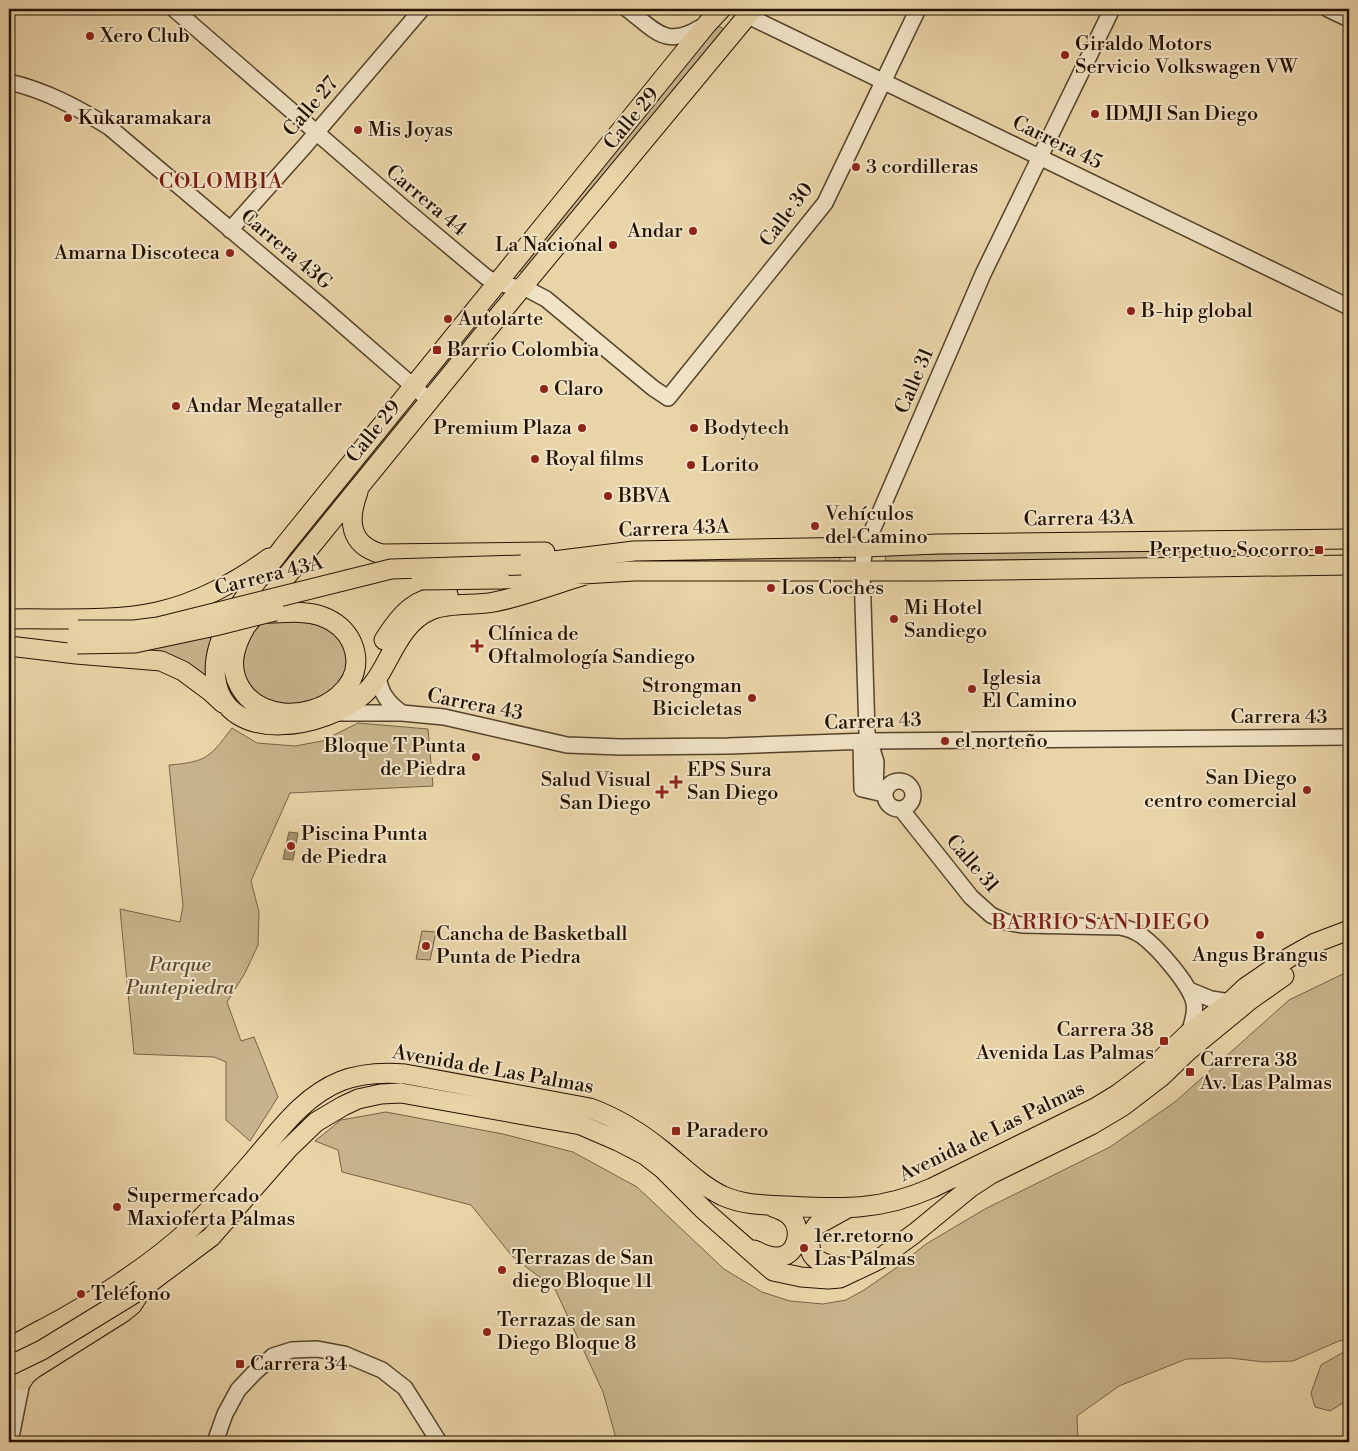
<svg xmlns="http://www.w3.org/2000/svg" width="1358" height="1451" font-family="'Libre Bodoni',serif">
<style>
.green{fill:#c7b38b;stroke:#756246}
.water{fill:#a6926e;stroke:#725f42}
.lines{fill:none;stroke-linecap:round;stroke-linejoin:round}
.minor-casing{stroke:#54422a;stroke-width:18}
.major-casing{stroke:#231200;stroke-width:21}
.minor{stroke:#f1e3c6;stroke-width:15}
.major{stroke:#e9d4a7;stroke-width:19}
.major-bridge-casing{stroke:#231200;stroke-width:21;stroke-linecap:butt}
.major-bridge{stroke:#e9d4a7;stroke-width:19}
.poi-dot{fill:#8f2418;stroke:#f1e3c6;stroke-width:2}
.labels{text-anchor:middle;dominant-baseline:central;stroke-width:4;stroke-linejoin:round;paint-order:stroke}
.poi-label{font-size:20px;fill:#231200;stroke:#f1e3c6;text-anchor:start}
.street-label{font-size:20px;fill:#231200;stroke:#f1e3c6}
.park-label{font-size:20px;font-style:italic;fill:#5c4a31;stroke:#f1e3c6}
.neighbourhood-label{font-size:21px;letter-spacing:1px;fill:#7a1f14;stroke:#f1e3c6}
</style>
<rect width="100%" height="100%" fill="#e9d4a7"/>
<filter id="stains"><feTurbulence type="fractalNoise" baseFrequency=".004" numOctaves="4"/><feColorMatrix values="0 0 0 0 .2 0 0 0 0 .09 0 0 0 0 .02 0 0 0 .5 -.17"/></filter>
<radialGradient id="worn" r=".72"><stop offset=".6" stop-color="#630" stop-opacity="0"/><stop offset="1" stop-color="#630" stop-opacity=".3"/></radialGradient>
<!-- green -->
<path class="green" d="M717 24 726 31 526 276 518 269Z
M487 309 492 313 433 386 428 381Z
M402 412 408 417 266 593 258 590Z
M1285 547 1286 557 885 561 886 555Z
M840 555V561L641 564V558Z
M292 621C315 623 343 627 349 654 350 662 345 676 343 685L298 708 267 703 253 693 244 680 240 656 256 624Z
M211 636 209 679 180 659 168 655 129 651Z
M358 723 428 729 433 786 290 793 251 881 259 912 258 945 245 973 227 1002 241 1041 254 1037 278 1097 250 1141 226 1120V1062L214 1057 134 1054 120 909 180 922 183 906 169 765C207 762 210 757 232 728L257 743 295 746 322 741Z
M422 931 436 932 430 960 416 959Z
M1349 971V1339L1339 1341 1293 1361 1264 1362 1230 1358 1186 1359 1119 1386 1077 1416 1078 1442H617L603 1392 555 1289 512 1256 471 1205 342 1172 338 1150 315 1141 341 1120 386 1112 503 1134 573 1152 637 1187 724 1269 762 1292 790 1301 823 1304 846 1300 864 1290 896 1268 926 1244 985 1209 1110 1147 1175 1102 1289 1000Z
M1349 1351V1399L1330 1411 1315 1407 1311 1393 1321 1365 1342 1353Z"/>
<!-- water -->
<path class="water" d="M289 832 298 833 293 860 283 859Z"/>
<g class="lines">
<defs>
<path id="minor" d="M174 9 406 210 486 277 497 283 529 290 546 299 653 388 668 398 825 203 918 9
M627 9C655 30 666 49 701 27
M1328 9 1349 19
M748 16 1349 307
M9 82C45 90 78 108 109 127L321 306 429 400
M230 230 304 147 422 9
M378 677C381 694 388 703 402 713
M335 713H402L444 717 567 745 621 747 728 746 869 741 1349 737
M861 743 862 789 884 794
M885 795a14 14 0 1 1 28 0a14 14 0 1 1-28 0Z
M875 792 876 762 867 733 862 570 865 547 983 274 1112 9
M901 809 971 897 991 915 1006 922 1022 925 1120 927C1128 928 1135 931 1142 936 1157 947 1190 984 1194 1003 1196 1014 1192 1023 1189 1033
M1189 990 1211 999 1230 1002
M10 1442 24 1372
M215 1442 225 1414 238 1390 254 1373 273 1356 292 1350 317 1349 344 1354 382 1370 396 1381 405 1388 439 1442"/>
<path id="major" d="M358 492C348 519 348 545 382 554L545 552
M521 565 634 551 865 547 938 544 1349 539
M585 575C555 584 525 596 494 602 474 606 450 602 431 610 395 625 390 670 364 694 327 728 227 747 216 680 208 632 257 583 284 546L707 24 721 9
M500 579 634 571H930L1349 565
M265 613C283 613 304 610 321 616 335 621 346 630 352 643 370 686 321 717 283 713 267 711 254 706 244 693 227 671 233 648 246 626L500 314 753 9
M9 619C56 618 111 622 157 612 195 604 239 581 269 558
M384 640C401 613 414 598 448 594
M9 646 76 654 161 661 183 671 210 691 223 703
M846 1209 817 1225C812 1231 810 1237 810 1244 809 1268 842 1266 859 1268
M754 1250C761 1253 768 1257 776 1257 797 1258 804 1229 790 1216 785 1211 779 1209 773 1207
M140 1290 211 1237 288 1149 316 1122 343 1106 358 1099 381 1094 401 1093 581 1125 618 1141 645 1155 663 1169 705 1211 773 1271 801 1277 828 1279 840 1278 878 1260 915 1233 971 1187 991 1174 1091 1125 1123 1106 1161 1077 1188 1051 1250 1000 1284 976
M9 1347C20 1342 31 1335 43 1329 92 1303 152 1265 193 1226 214 1206 233 1184 252 1162 278 1132 303 1096 341 1081 362 1073 383 1072 405 1074L590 1108C617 1118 640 1132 662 1150 682 1166 700 1185 723 1196 743 1205 766 1205 787 1206 842 1209 880 1211 932 1188L1095 1108 1118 1094 1151 1069 1189 1033 1230 1002 1246 987 1290 957 1315 943 1349 930
M22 1381 26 1375 33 1369 122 1313 132 1305 143 1288"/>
</defs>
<!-- minor casing -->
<use href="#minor" class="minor-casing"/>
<!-- major casing -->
<use href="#major" class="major-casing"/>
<!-- minor -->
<use href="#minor" class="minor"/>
<!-- major -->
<use href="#major" class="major"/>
<defs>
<path id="major-bridge" d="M421 580 500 579
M78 630H134L158 627 391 569 521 565
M77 644 135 643 215 626 275 611
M9 1366 42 1350 140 1290"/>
</defs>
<!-- major-bridge casing -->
<use href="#major-bridge" class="major-bridge-casing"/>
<!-- major-bridge -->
<use href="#major-bridge" class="major-bridge"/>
</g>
<!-- markers -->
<g class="poi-dot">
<circle cx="90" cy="36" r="5"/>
<circle cx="1065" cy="55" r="5"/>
<circle cx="1095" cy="114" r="5"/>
<circle cx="68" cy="118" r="5"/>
<circle cx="358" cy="130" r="5"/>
<circle cx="856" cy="167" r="5"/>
<circle cx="693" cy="231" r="5"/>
<circle cx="613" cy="245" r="5"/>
<circle cx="230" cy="253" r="5"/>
<circle cx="1131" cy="311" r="5"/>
<circle cx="448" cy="319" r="5"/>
<rect x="432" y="345" width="10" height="10" rx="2.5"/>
<circle cx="544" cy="389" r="5"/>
<circle cx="176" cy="406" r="5"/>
<circle cx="582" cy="428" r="5"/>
<circle cx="694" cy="428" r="5"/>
<circle cx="535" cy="459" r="5"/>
<circle cx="691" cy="465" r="5"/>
<circle cx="608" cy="496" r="5"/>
<circle cx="815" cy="526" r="5"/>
<rect x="1314" y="545" width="10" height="10" rx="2.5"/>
<circle cx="771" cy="588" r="5"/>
<circle cx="894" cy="619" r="5"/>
<path d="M474.5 638.5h5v5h5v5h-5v5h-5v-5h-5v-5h5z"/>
<circle cx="972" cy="689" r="5"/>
<circle cx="752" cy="698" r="5"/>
<circle cx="945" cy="741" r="5"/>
<circle cx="476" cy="757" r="5"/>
<path d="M673.5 774.5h5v5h5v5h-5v5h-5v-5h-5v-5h5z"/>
<circle cx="1307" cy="790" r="5"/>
<path d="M659.5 784.5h5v5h5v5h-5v5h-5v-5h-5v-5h5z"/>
<circle cx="291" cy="846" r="5"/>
<circle cx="1260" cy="935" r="5"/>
<circle cx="426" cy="946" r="5"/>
<rect x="1159" y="1036" width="10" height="10" rx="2.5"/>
<rect x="1185" y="1067" width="10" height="10" rx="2.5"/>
<rect x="671" y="1126" width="10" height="10" rx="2.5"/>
<circle cx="117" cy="1207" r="5"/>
<circle cx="804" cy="1248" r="5"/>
<circle cx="502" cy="1270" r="5"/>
<circle cx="81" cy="1294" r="5"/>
<circle cx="487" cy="1332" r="5"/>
<rect x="235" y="1359" width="10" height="10" rx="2.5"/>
</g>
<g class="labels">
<!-- poi labels -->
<g class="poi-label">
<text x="100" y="36">Xero Club</text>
<text x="1075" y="44">Giraldo Motors<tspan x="1075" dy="23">Servicio Volkswagen VW</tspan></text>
<text x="1105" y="114">IDMJI San Diego</text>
<text x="78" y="118">Kukaramakara</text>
<text x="368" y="130">Mis Joyas</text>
<text x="866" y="167">3 cordilleras</text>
<text x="683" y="231" text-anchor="end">Andar</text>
<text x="603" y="245" text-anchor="end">La Nacional</text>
<text x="220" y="253" text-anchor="end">Amarna Discoteca</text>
<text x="1141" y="311">B-hip global</text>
<text x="458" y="319">Autolarte</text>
<text x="447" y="350">Barrio Colombia</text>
<text x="554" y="389">Claro</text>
<text x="186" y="406">Andar Megataller</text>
<text x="572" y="428" text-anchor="end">Premium Plaza</text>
<text x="704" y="428">Bodytech</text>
<text x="545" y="459">Royal films</text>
<text x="701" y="465">Lorito</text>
<text x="618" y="496">BBVA</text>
<text x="825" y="514">Vehículos<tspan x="825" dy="23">del Camino</tspan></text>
<text x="1309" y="550" text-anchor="end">Perpetuo Socorro</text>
<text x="781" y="588">Los Coches</text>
<text x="904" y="608">Mi Hotel<tspan x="904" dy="23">Sandiego</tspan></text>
<text x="488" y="634">Clínica de<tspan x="488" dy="23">Oftalmología Sandiego</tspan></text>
<text x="982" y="678">Iglesia<tspan x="982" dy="23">El Camino</tspan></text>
<text x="742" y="686" text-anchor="end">Strongman<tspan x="742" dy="23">Bicicletas</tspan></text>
<text x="955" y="741">el norteño</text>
<text x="466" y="746" text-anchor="end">Bloque T Punta<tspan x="466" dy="23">de Piedra</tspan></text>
<text x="687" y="770">EPS Sura<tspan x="687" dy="23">San Diego</tspan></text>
<text x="1297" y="778" text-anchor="end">San Diego<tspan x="1297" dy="23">centro comercial</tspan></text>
<text x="651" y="780" text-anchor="end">Salud Visual<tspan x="651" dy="23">San Diego</tspan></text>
<text x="301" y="834">Piscina Punta<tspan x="301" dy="23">de Piedra</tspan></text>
<text x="436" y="934">Cancha de Basketball<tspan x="436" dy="23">Punta de Piedra</tspan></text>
<text x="1260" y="955" text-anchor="middle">Angus Brangus</text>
<text x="1154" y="1030" text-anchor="end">Carrera 38<tspan x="1154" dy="23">Avenida Las Palmas</tspan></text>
<text x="1200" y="1060">Carrera 38<tspan x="1200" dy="23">Av. Las Palmas</tspan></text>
<text x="686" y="1131">Paradero</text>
<text x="127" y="1196">Supermercado<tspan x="127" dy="23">Maxioferta Palmas</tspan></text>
<text x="814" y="1236">1er.retorno<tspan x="814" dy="23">Las Palmas</tspan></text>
<text x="512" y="1258">Terrazas de San<tspan x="512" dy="23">diego Bloque 11</tspan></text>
<text x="91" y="1294">Teléfono</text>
<text x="497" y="1320">Terrazas de san<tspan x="497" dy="23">Diego Bloque 8</tspan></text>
<text x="250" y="1364">Carrera 34</text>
</g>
<!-- street labels -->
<g class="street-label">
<text transform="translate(311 107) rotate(-49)">Calle 27</text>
<text transform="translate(632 119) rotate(-50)">Calle 29</text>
<text transform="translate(1057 143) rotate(26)">Carrera 45</text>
<text transform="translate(426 201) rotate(40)">Carrera 44</text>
<text transform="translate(787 215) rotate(-53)">Calle 30</text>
<text transform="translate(286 250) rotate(40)">Carrera 43G</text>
<text transform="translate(915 381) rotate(-67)">Calle 31</text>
<text transform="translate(374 432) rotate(-51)">Calle 29</text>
<text transform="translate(1079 519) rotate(-1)">Carrera 43A</text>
<text transform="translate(674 529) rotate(-2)">Carrera 43A</text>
<text transform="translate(269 576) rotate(-14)">Carrera 43A</text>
<text transform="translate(475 705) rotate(11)">Carrera 43</text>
<text x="1279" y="717">Carrera 43</text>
<text transform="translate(873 722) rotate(-2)">Carrera 43</text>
<text transform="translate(972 864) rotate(49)">Calle 31</text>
<text transform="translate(493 1070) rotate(10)">Avenida de Las Palmas</text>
<text transform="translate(992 1132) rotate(-26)">Avenida de Las Palmas</text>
</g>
<!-- park labels -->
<g class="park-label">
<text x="180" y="965">Parque<tspan x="180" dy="23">Puntepiedra</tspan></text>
</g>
<!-- neighbourhood labels -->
<g class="neighbourhood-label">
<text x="221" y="182">COLOMBIA</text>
<text x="1101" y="923">BARRIO SAN DIEGO</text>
</g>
</g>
<!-- margin -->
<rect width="1358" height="1451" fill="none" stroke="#e9d4a7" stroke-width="30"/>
<rect x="10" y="10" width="1338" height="1431" fill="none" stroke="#231200" stroke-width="2.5"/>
<rect x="15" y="15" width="1328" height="1421" fill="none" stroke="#231200"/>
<rect width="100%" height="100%" filter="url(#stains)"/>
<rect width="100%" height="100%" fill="url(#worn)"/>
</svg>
